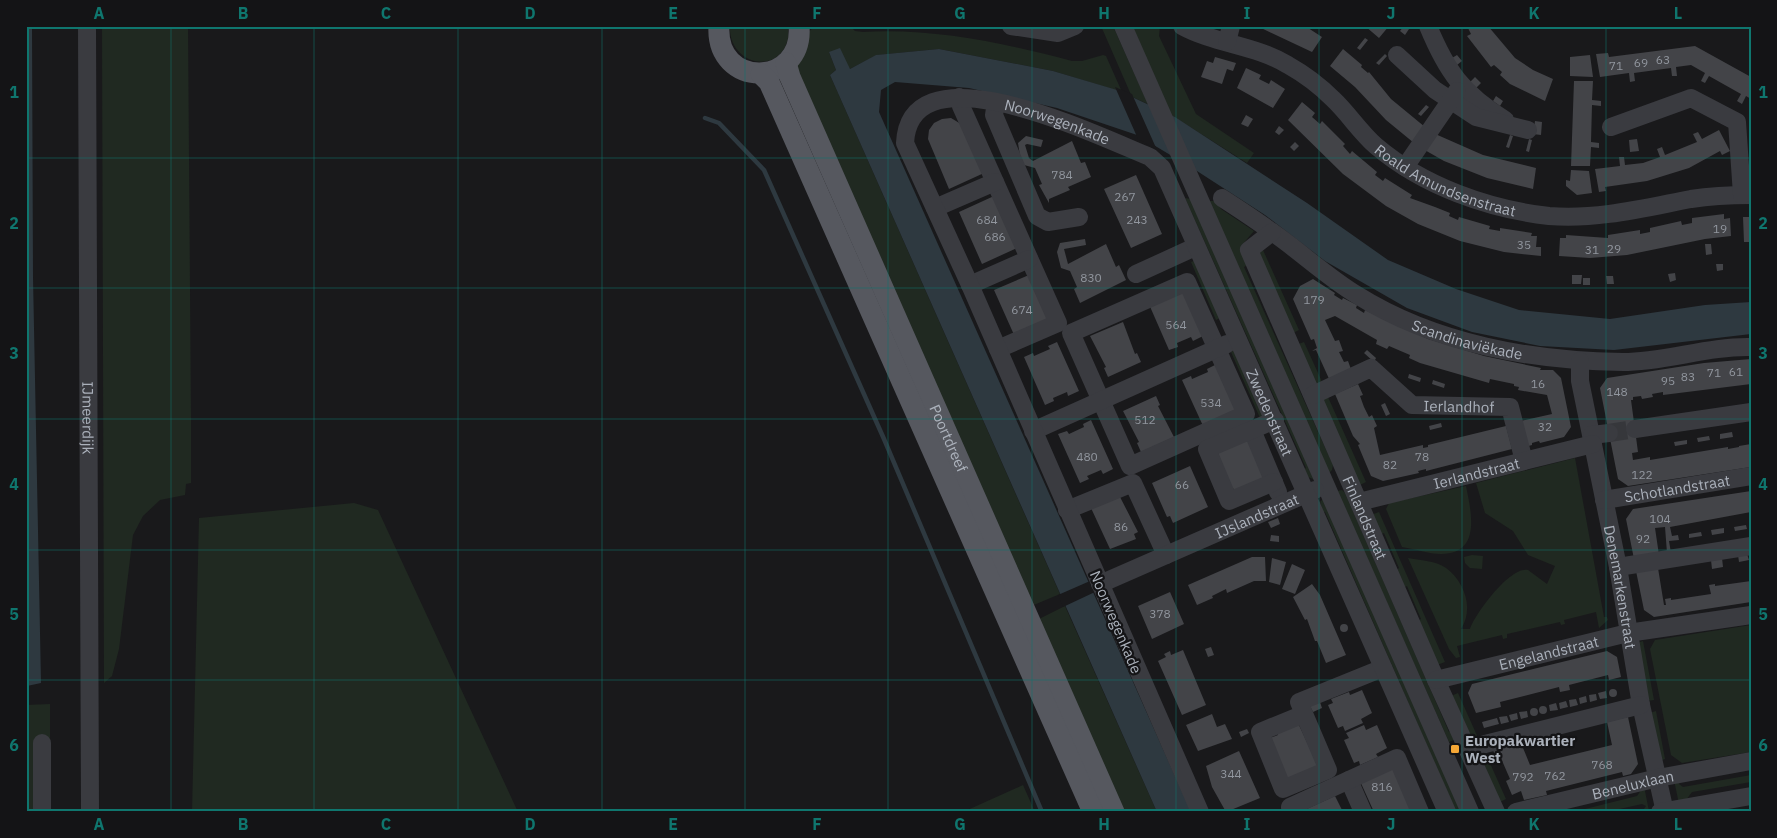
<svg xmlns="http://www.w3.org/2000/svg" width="1777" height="838" font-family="'IBM Plex Sans',sans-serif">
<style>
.green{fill:#202921}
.water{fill:#2e3940}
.pier{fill:#19191b}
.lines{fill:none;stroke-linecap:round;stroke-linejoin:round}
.stream{stroke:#2e3940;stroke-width:4.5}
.building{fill:#434448}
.minor-tunnel{stroke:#36373b;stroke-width:18;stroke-dasharray:18 9;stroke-linecap:butt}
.minor{stroke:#3a3b40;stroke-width:18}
.major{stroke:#56585f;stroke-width:21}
.grid{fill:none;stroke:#0f766e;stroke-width:1;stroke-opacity:0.55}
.poi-dot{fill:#f6a736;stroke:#141416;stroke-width:2}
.labels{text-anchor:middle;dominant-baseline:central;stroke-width:4.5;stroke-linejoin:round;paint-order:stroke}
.number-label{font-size:12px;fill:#91969e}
.street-label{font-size:15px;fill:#abb1bb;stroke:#141416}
.poi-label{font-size:15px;font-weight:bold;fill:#abb1bb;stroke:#141416;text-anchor:start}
.neatline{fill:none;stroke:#0f766e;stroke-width:2}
.grid-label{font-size:16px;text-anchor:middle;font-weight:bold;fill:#0f766e}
</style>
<rect width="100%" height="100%" fill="#19191b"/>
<!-- green -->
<path class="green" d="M102 26H188L191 419V483L186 484 185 495 160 500 143 516 133 535 119 649 112 676 104 683Z
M730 26H788C788 31 789 38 787 42 776 76 728 63 730 26Z
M815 26H850L855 31 863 32C934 28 1004 43 1072 61H1082L1103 55 1106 56 1122 92 1053 71 939 49 877 55 850 69 829 52 836 70 830 75 1060 594 1029 607 797 82C796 62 798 40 815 26Z
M1101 26H1113L1148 104 1132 97Z
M1132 26H1160L1159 36 1196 114 1254 153 1247 163 1171 115Z
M1185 198 1191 199 1315 478 1313 479 1308 477 1304 469 1306 468Z
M1209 201H1216L1221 209 1254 231 1241 246 1249 264 1244 267 1333 465 1332 470 1329 473Z
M1263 250 1299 330 1291 334 1255 254Z
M1197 260 1222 317 1216 320 1191 262Z
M1304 342 1323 384 1315 388 1296 345Z
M1236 349 1266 416 1260 418 1231 352Z
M1328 397 1366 482 1358 486 1320 400Z
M1575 458 1604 617H1607L1608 620 1599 628 1596 612 1564 620 1565 624 1561 625 1560 622 1507 634V638L1503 639 1502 635 1457 646 1460 657 1456 658 1449 649 1408 558C1419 560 1437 561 1446 568 1465 582 1474 609 1461 629H1470C1475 614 1510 566 1528 570L1547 584 1555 566 1528 555 1513 531 1485 513 1476 483Z
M1466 486C1471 511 1482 554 1441 554 1428 554 1416 549 1402 547L1386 509 1389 503Z
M1342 490 1345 493 1449 732 1455 729 1456 739 1449 742 1337 491Z
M1324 498 1462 812H1456L1325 512H1323L1320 502Z
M354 503 378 510 518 812H192L199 518Z
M1379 512 1445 662 1437 665 1418 621 1421 619 1407 586 1403 588 1395 571 1399 568 1384 533 1380 535 1371 515Z
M1472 555 1483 556 1482 569 1470 568 1465 563 1464 557Z
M1065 606 1157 812H1120L1035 621Z
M1751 625V752L1682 763 1671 755 1650 649 1655 640Z
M1643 641 1654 700 1647 701 1636 643Z
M1458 693 1479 740 1472 743 1451 696Z
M50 704V812H26V705Z
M1656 711 1665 759 1659 761 1649 713Z
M1485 752 1506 799 1498 803 1477 756Z
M1751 775V782L1692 792 1683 804H1679L1674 780 1683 778 1679 784 1683 787Z
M1023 785 1035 812H963Z
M1644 786 1649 811 1642 812 1646 806 1642 804 1606 812H1573L1637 796Z"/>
<!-- water -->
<path class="water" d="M26 26H32L33 277 41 683 27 686Z
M840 48 850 69 876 55 939 49 1053 71 1117 90 1175 117 1307 203 1388 260 1456 289 1519 310 1610 319 1705 305 1751 302V334L1614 350 1540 346 1472 332 1407 308 1325 261 1265 215 1197 171 1137 135 1057 108 969 88 895 82 881 90 879 112 1191 812H1157L830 75 836 70 829 52Z"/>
<!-- pier -->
<path class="pier" d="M1115 87 1132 94 1157 150 1138 139Z
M1090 581 1095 592 1063 607 1058 595Z"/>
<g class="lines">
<!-- stream -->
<path class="stream" d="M705 118 719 123 764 170 884 439 1042 812"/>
</g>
<!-- building -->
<path class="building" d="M1305 26 1322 37 1312 52 1259 27Z
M1365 26H1389L1379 38Z
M1404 26 1409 29 1405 35 1400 31Z
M1467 26H1488L1515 58 1533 70 1553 79 1545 101 1510 84 1500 75 1502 72 1494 65 1491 67 1467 36 1471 34Z
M1365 38 1368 40 1360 50 1357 48Z
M1695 46 1751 77V99L1746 96 1742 104 1737 101 1741 94 1709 76 1705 83 1701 81 1705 73 1691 65 1676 67 1677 76H1672L1671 68 1634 73 1635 81 1630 82 1629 73 1600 77 1596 54 1608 53 1609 57Z
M1343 49 1362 65 1361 67 1368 73 1369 72 1391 99 1425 127 1414 143 1386 120 1355 87 1330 66Z
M1385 54 1387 56 1379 65 1376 63Z
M1457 55 1462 61 1457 65 1452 58Z
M1590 55 1593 77 1570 76V57Z
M1215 57 1236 63 1233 71 1227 69 1222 84 1201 77 1207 61 1213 63Z
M1246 68 1261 75 1259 79 1269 84 1271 80 1285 89 1273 108 1237 88Z
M1475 77 1481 83 1476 88 1470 82Z
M1574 81H1593L1592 100 1601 101V106L1592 105 1591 142 1599 143V148L1591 147 1590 166H1571Z
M1496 96 1503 101 1500 106 1493 101Z
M1302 102 1315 113 1312 117 1320 124 1322 121 1345 144 1343 146 1350 154 1352 151 1377 172 1375 175 1383 181 1385 178 1412 195 1410 198 1435 207 1450 213 1449 216 1458 220 1459 217 1490 226 1489 229 1500 231V228L1532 233 1531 236H1537L1536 247H1541V256L1504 252 1460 241 1418 224 1386 206 1343 174 1288 120Z
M1426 105 1429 107 1421 116 1418 114Z
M1246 115 1253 119 1248 127 1241 124Z
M951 118 961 124 984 173 949 189 928 139 929 130 934 123 942 119Z
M1535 121 1542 122 1541 135 1533 134Z
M1279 126 1284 130 1279 135 1275 132Z
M1719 130 1730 151 1722 155 1720 151 1689 168 1647 181 1605 187 1606 191 1599 192 1595 169 1620 166 1619 157H1624L1625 165 1643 163 1660 157 1657 149 1662 147 1665 155 1697 142 1693 134 1698 132 1702 139Z
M1433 133 1483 155 1536 168 1533 189 1487 178 1444 161 1423 149Z
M1510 135 1513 136 1509 148 1506 147Z
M1026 136 1043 140 1041 147 1027 144 1025 145 1029 158 1033 161 1072 141 1081 163 1085 162 1091 177 1068 187 1070 190 1049 199V203L1039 185 1042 184 1035 168 1024 165 1020 156 1018 143Z
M1529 139 1532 140 1529 152 1526 151Z
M1637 139 1639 151 1630 152 1629 140Z
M1295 142 1299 146 1294 151 1290 147Z
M1571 170 1589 171 1592 193 1577 195 1566 186V180L1570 181Z
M1136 175 1162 234 1131 248 1104 189Z
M994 196 1017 248 982 264 959 212Z
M1724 214V219L1730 218 1731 236 1705 239 1627 255 1590 258 1559 256 1560 238H1566V235L1608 238V235L1640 230V234L1650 232V228L1681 221 1682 225 1692 223V218Z
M1743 217H1751V242H1744Z
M1085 239 1086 245 1064 249 1068 264 1106 244 1116 267 1119 265 1126 280 1080 303 1074 289 1077 287 1070 271 1061 268 1057 252 1060 243Z
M1705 244H1711L1712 254 1706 255Z
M1716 264H1723V270L1717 271Z
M1675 273 1676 280 1670 282 1668 274Z
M1029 275 1049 321 1015 337 994 290Z
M1572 275H1582L1581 284H1572Z
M1606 276H1613L1614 284H1607Z
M1583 278H1590V285H1583Z
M1313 279 1335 293 1334 295 1342 300 1343 298 1357 305 1356 308 1364 313 1365 310 1428 339 1484 356 1541 368 1540 370H1553L1561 378 1571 427 1564 437 1540 443 1539 441 1532 443V445L1525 447 1521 421 1552 414 1547 395 1518 390 1519 387 1514 386V384L1490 379 1489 383 1420 363 1409 358 1410 355 1389 346 1387 349 1376 344 1377 340 1335 316 1325 320 1335 341 1339 340 1343 351 1339 352 1344 362 1348 361 1352 372 1330 381 1316 350 1312 351 1317 348 1314 339 1311 340 1293 299 1300 286Z
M1181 287 1203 336 1193 341 1191 337 1177 343 1178 347 1169 350 1148 302Z
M1123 322 1135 354 1137 353 1141 362 1108 377 1104 368 1106 367 1090 336Z
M1057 342 1079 391 1068 396 1067 392 1053 398 1054 401 1045 405 1024 357 1033 353 1034 356 1050 349 1048 346Z
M1367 350 1376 358 1374 362 1364 353Z
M1751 359V384L1663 395V392L1652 394 1653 397 1642 399 1641 396 1633 397V400H1631L1638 452 1632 453 1633 460 1650 457V460L1728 447V449L1739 447V446L1751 444V467L1628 486 1618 479 1600 388 1607 378 1704 363Z
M1215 365 1237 414 1204 428 1182 380 1191 376 1192 379 1208 372 1207 369Z
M1409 374 1421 378 1420 382 1408 378Z
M1433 380 1445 384 1444 388 1432 384Z
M1358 384 1363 395 1360 396 1364 407 1369 417 1372 415 1377 426 1374 428 1380 455 1423 445V448L1428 447V445L1506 426 1512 449 1426 471V469L1418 471 1419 473 1383 481 1371 476 1358 445 1360 444 1353 436 1335 394Z
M1156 396 1160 405 1158 406 1174 437 1141 452 1137 443 1139 442 1123 411Z
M1385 403 1390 414 1386 416 1381 405Z
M1091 420 1113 469 1103 474 1101 470 1087 476 1089 479 1080 483 1058 434 1067 431 1069 434 1084 427 1083 424Z
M1441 423 1442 427 1430 430 1429 426Z
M1732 432 1733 437 1720 439V434Z
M1709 436 1710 440 1698 442 1697 438Z
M1248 439 1266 479 1235 493 1233 488H1231L1218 453Z
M1687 440V444L1675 446 1674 442Z
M1190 466 1208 507 1173 523 1170 516 1167 517 1152 483Z
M1751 491V512L1670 527 1672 536 1678 535 1679 540 1669 541 1671 553H1667L1665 527 1655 528 1659 555 1634 559 1626 519 1633 509Z
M1119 495 1138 532 1134 534 1136 539 1110 549 1091 508Z
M1278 518 1280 524 1271 528 1268 522Z
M1746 525 1747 529 1735 531 1734 527Z
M1724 528V533L1712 535 1711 530Z
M1701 532 1702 536 1689 538V534Z
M1271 535 1279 536V542L1270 541Z
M1747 554 1749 560 1739 562 1738 555Z
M1252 557H1265L1266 581H1254L1227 593 1226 589 1212 596 1213 598 1197 605 1188 585Z
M1272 558 1286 562 1280 585 1269 582Z
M1722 558 1723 567 1712 569 1711 560Z
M1292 564 1305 570 1295 594 1282 589Z
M1658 568 1664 605H1666L1665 599 1671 598V600L1711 594 1709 585 1715 584V586L1751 581V602L1654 617 1644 610 1636 571Z
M1312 584 1320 595 1346 655 1326 663 1317 641H1315L1307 619 1305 620 1293 597Z
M1170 592 1184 624 1152 639 1138 606Z
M1340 628a4 4 0 1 1 8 0a4 4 0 1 1-8 0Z
M1211 647 1214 655 1208 657 1205 649Z
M1183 650 1206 705 1182 715 1158 661 1166 657 1164 654 1170 651 1171 655Z
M1607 651 1617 657 1621 677 1609 680 1608 675 1569 685 1570 690 1560 692 1559 687 1500 702 1501 707 1476 713 1468 693 1472 684Z
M1609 693a4 4 0 1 1 8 0a4 4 0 1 1-8 0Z
M1362 690 1372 713 1361 719 1363 723 1345 731 1343 726 1338 728 1328 705 1333 703 1331 699 1349 692 1350 695Z
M1606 691 1607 698 1600 699 1598 693Z
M1596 694 1597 700 1590 702 1589 695Z
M1586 696 1587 702 1580 704 1579 698Z
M1576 699 1578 705 1570 707 1569 700Z
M1566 701 1568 707 1560 709 1559 703Z
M1320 702 1322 708 1313 712 1310 706Z
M1556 703 1558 710 1550 711 1549 705Z
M1539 710a4 4 0 1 1 8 0a4 4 0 1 1-8 0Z
M1530 712a4 4 0 1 1 8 0a4 4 0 1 1-8 0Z
M1527 711 1528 717 1521 719 1519 712Z
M1517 713 1518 719 1511 721 1509 715Z
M1212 714 1217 727 1225 724 1232 739 1198 751 1186 725Z
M1507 716 1509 722 1501 724 1499 717Z
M1628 717 1638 764 1631 774 1623 776 1622 772 1546 791 1547 795 1524 800 1521 791 1512 795 1506 781 1510 779 1500 756 1496 758 1493 750 1521 743 1530 765 1612 745 1607 722Z
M1497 718 1499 724 1484 728 1482 722Z
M1299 725 1319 768 1289 782 1270 738 1278 735 1277 732Z
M1364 725 1366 730 1377 725 1387 748 1376 754 1378 757 1360 765 1359 761 1354 763 1344 740 1349 738 1346 733Z
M1247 729 1249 733 1241 737 1239 732Z
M1239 751 1260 798 1226 812 1212 787 1206 766Z
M1395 766 1414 812H1374L1360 781Z
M1335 796 1343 812H1300Z"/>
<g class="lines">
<!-- minor-tunnel -->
<path class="minor-tunnel" d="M1609 433 1635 429"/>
<!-- minor -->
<g class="minor">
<path id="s1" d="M87 26 90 812"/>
<path d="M1011 26 1058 33 1075 26"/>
<path d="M1123 26 1470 812"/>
<path id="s2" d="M1182 26C1215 44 1255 45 1288 65 1304 74 1320 86 1333 99 1348 113 1360 132 1376 146 1423 186 1488 209 1549 216 1597 220 1644 208 1691 199 1710 196 1731 195 1751 195"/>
<path d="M1428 26C1447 72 1463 94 1505 120"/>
<path d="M1227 42 1231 26"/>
<path d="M1397 55 1435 90 1476 117 1528 130"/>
<path d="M959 97 961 106 1058 323 998 349"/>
<path d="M996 102 994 115 1037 216 1048 222 1079 217"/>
<path d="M1611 127 1691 98 1737 122 1742 195"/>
<path d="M1405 167 1457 91"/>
<path id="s3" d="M1222 198C1239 209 1256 220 1272 232 1301 252 1327 277 1357 295 1435 344 1533 361 1623 362 1665 362 1708 346 1751 347"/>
<path d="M935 208 995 182"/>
<path id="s4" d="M1272 232 1249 250 1436 680 1496 812"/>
<path d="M1136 274 1195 247"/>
<path d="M1187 282 1246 414 1130 466 1071 333Z"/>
<path d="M970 285 1029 259"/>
<path id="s5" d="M1580 361V381L1618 567 1641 705 1665 812"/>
<path id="s6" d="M1313 395 1371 368 1412 405 1510 407 1524 461"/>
<path d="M1635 429 1751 412"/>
<path d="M1252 430 1278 492"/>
<path d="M1033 431 1227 344"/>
<path d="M1592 435 1609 433"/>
<path d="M1274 482 1229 501 1207 449 1275 420"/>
<path id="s7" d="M1604 500 1751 476"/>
<path id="s8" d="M1359 502 1593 444"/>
<path d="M1067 510 1133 483 1166 555"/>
<path d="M1618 567 1751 546"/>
<path id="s9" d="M1100 584 1315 490"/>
<path id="s10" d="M1436 680 1628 633 1751 615"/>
<path d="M1304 714 1260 732 1283 789 1328 770 1299 702 1383 668"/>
<path d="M42 743V812"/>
<path d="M1469 750 1485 744 1641 705"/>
<path d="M1349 780 1363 812"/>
<path id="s11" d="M1200 812 970 285 905 143C910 43 1102 138 1150 157L1162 168 1447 812"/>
<path d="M1291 812 1290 807 1397 758 1420 812"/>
<path id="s12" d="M1516 812 1658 778 1751 761"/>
<path d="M1660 812 1751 796"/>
</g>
<!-- major -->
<g class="major">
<path d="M719 26C715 89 804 88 799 26"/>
<path id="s13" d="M786 63 790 77 1114 812"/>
<path d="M761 74 769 82 1093 812"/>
</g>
</g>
<!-- grid -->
<path class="grid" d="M171 26V812M314 26V812M458 26V812M602 26V812M745 26V812M888 26V812M1032 26V812M1176 26V812M1319 26V812M1462 26V812M1606 26V812M26 158H1751M26 288H1751M26 419H1751M26 550H1751M26 680H1751"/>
<!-- markers -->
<rect class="poi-dot" x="1450" y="744" width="10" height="10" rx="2.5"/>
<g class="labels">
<!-- number labels -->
<g class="number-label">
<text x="1663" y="59">63</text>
<text x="1641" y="62">69</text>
<text x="1616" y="65">71</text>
<text x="1062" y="174">784</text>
<text x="1125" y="196">267</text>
<text x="987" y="219">684</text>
<text x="1137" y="219">243</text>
<text x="1720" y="228">19</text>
<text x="995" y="236">686</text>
<text x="1524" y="244">35</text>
<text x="1614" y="248">29</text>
<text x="1592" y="249">31</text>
<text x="1091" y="277">830</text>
<text x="1314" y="299">179</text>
<text x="1022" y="309">674</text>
<text x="1176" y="324">564</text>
<text x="1736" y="371">61</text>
<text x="1714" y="372">71</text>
<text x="1688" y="376">83</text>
<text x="1668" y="380">95</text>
<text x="1538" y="383">16</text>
<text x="1617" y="391">148</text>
<text x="1211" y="402">534</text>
<text x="1145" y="419">512</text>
<text x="1545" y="426">32</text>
<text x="1087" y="456">480</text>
<text x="1422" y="456">78</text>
<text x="1390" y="464">82</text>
<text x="1642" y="474">122</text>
<text x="1182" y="484">66</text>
<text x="1660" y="518">104</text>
<text x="1121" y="526">86</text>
<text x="1643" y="538">92</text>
<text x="1160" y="613">378</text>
<text x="1602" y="764">768</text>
<text x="1231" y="773">344</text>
<text x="1555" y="775">762</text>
<text x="1523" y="776">792</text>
<text x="1382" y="786">816</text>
</g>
<!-- street labels -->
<g class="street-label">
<text stroke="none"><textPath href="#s11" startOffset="912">Noorwegenkade</textPath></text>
<text stroke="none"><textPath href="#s2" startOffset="312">Roald Amundsenstraat</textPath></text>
<text stroke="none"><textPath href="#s3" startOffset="286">Scandinaviëkade</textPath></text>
<text stroke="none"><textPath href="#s6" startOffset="166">Ierlandhof</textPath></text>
<text stroke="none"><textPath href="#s11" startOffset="1295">Zwedenstraat</textPath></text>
<text stroke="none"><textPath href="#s1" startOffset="392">IJmeerdijk</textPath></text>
<text stroke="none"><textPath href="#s13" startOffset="409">Poortdreef</textPath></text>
<text stroke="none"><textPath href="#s8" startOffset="121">Ierlandstraat</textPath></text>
<text stroke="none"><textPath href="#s7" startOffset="74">Schotlandstraat</textPath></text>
<text stroke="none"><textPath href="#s9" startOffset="171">IJslandstraat</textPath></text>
<text stroke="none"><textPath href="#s4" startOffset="321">Finlandstraat</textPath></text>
<text stroke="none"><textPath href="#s5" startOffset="230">Denemarkenstraat</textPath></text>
<text transform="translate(1116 622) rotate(67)">Noorwegenkade</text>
<text stroke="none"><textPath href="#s10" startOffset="116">Engelandstraat</textPath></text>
<text stroke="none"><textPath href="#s12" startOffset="120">Beneluxlaan</textPath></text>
</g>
<!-- poi labels -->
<g class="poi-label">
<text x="1465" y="740">Europakwartier<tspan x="1465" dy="17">West</tspan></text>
</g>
</g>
<!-- border -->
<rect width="1777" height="838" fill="none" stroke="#141416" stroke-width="55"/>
<rect x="28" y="28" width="1722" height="782" class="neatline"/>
<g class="grid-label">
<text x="99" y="19">A</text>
<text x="243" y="19">B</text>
<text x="386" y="19">C</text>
<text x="530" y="19">D</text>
<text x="673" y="19">E</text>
<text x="817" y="19">F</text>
<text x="960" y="19">G</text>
<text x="1104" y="19">H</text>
<text x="1247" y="19">I</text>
<text x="1391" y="19">J</text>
<text x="1534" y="19">K</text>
<text x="1678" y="19">L</text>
<text x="14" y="98">1</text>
<text x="1763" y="98">1</text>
<text x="14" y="229">2</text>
<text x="1763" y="229">2</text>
<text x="14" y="359">3</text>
<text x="1763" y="359">3</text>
<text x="14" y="490">4</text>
<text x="1763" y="490">4</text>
<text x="14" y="620">5</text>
<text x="1763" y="620">5</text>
<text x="14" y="751">6</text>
<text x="1763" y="751">6</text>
<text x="99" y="830">A</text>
<text x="243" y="830">B</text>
<text x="386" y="830">C</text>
<text x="530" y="830">D</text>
<text x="673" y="830">E</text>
<text x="817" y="830">F</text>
<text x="960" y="830">G</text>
<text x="1104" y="830">H</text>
<text x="1247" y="830">I</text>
<text x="1391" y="830">J</text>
<text x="1534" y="830">K</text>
<text x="1678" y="830">L</text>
</g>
</svg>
